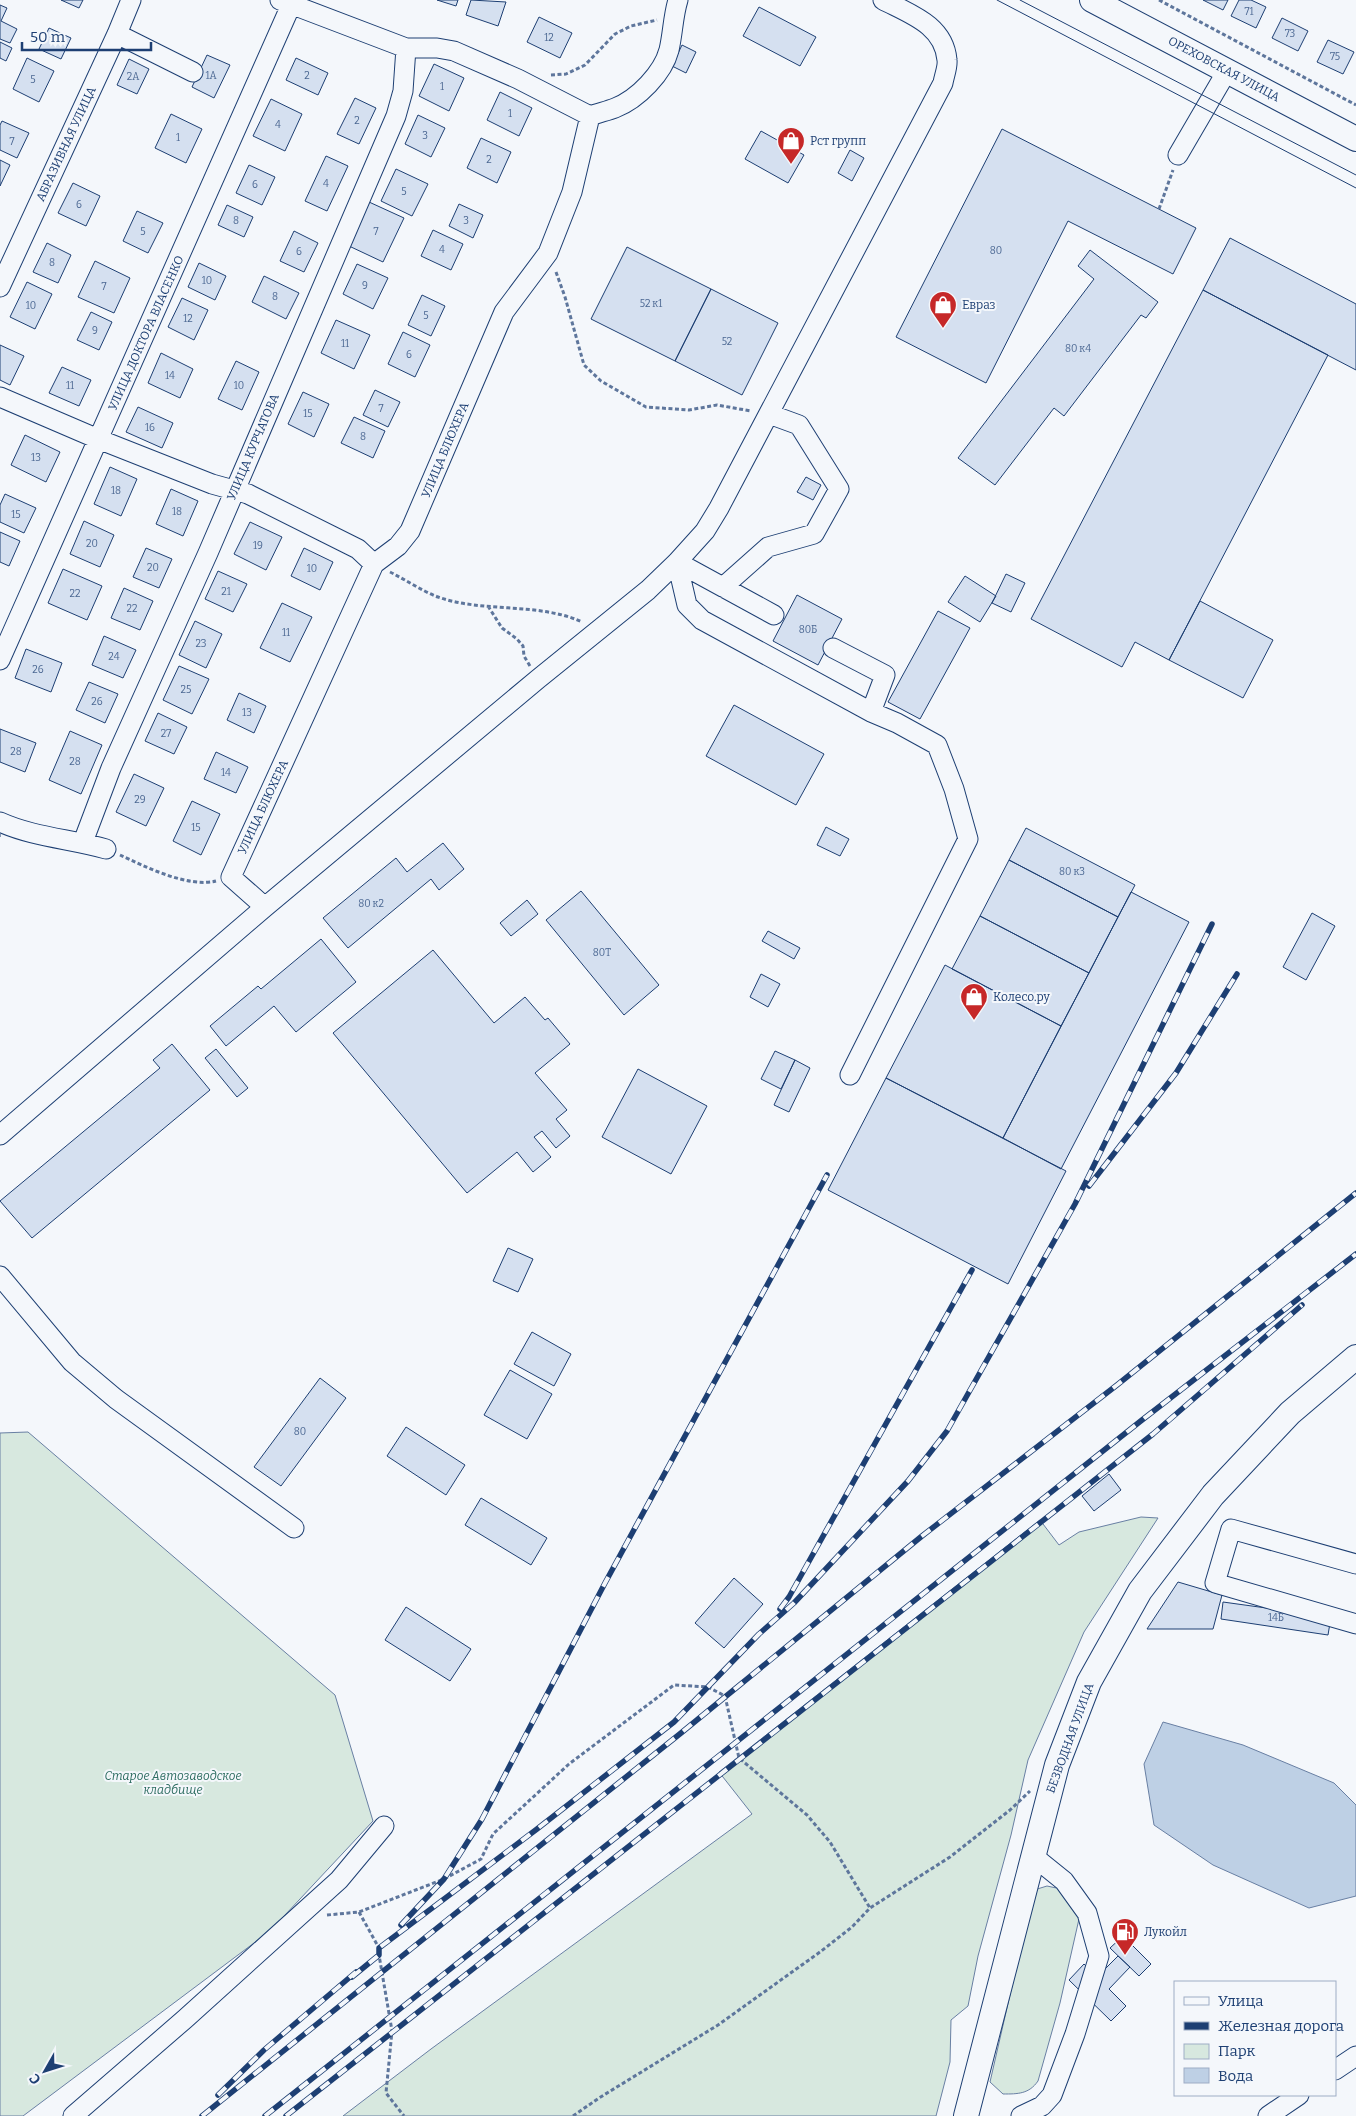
<svg xmlns="http://www.w3.org/2000/svg" width="1356" height="2116" font-family="Bitter,serif">
<style>
.green{fill:#d7e8df;stroke:#687fa3}
.water{fill:#bed0e5;stroke:#687fa3}
.building{fill:#d5e0f0;stroke:#1d3f73}
.lines{fill:none;stroke-linecap:round;stroke-linejoin:round}
.minor-casing{stroke:#1d3f73;stroke-width:21}
.major-casing{stroke:#1d3f73;stroke-width:26}
.path{stroke:#5e769c;stroke-width:3;stroke-dasharray:4 2.5;stroke-linecap:butt}
.minor{stroke:#f4f7fb;stroke-width:19}
.major{stroke:#f4f7fb;stroke-width:24}
.tram{stroke:#1d3f73;stroke-width:1}
.rail-casing{stroke:#1d3f73;stroke-width:5.5}
.rail{stroke:#f4f7fb;stroke-width:4;stroke-dasharray:11;stroke-linecap:butt}
.fence{stroke:#1d3f73;stroke-width:1;stroke-dasharray:6 2.5;stroke-linecap:butt}
.labels{text-anchor:middle;dominant-baseline:central;stroke-width:4;stroke-linejoin:round;paint-order:stroke}
.number-label{font-size:10px;fill:#4b6792}
.street-label{font-size:12px;fill:#1d3f73;stroke:#f4f7fb}
.poi-label{font-size:12px;fill:#1d3f73;stroke:#f4f7fb;text-anchor:start}
.park-label{font-size:12px;font-style:italic;fill:#2c6c60;stroke:#f4f7fb}
</style>
<rect width="100%" height="100%" fill="#f4f7fb"/>
<!-- green -->
<path class="green" d="M28 1432 335 1695 373 1821 270 1931 23 2116H0V1433Z
M1141 1517 1158 1518 1084 1632 1028 1760 1011 1835 978 1956 968 2006 951 2020 950 2062 936 2116H343L431 2049 752 1814 719 1772 1040 1520 1059 1545 1079 1532Z
M1047 1886 1061 1889 1075 1907 1079 1919 1060 2003 1038 2081C1029 2094 1018 2094 1003 2094L990 2082 1034 1890Z"/>
<!-- water -->
<path class="water" d="M1163 1722 1243 1745 1334 1783 1356 1805V1896L1309 1908 1213 1865 1154 1825 1144 1764Z"/>
<!-- building -->
<path class="building" d="M61 0H83L79 8Z
M437 0H458L456 6Z
M471 0 506 2 498 26 466 15Z
M1203 0H1228L1223 10Z
M1239 0H1251L1266 7 1256 28 1231 16Z
M0 5 7 8 1 21 17 29 10 43 0 39Z
M759 7 816 37 800 66 743 36Z
M539 17 572 33 560 58 527 42Z
M1282 18 1308 31 1298 51 1272 38Z
M49 28 71 38 61 59 39 49Z
M1328 40 1354 52 1343 74 1317 62Z
M0 42 12 48 6 61 0 58Z
M682 45 696 52 686 73 672 66Z
M207 55 230 65 214 98 192 87Z
M27 58 54 71 39 102 13 89Z
M296 58 328 73 318 95 286 80Z
M129 59 149 69 137 94 117 85Z
M434 64 464 78 449 111 419 96Z
M500 92 532 108 519 136 487 120Z
M355 98 376 108 359 144 337 134Z
M271 99 302 114 285 151 253 136Z
M171 114 202 129 186 163 155 148Z
M418 115 445 128 431 157 405 144Z
M2 121 29 133 17 158 0 150V125Z
M1002 129 1196 228 1173 274 1068 221 986 383 896 337Z
M761 131 804 155 788 183 745 159Z
M481 138 511 152 497 183 467 168Z
M850 150 864 158 852 181 838 173Z
M326 156 348 166 327 211 305 201Z
M0 160 10 165 0 186Z
M249 165 275 177 262 205 236 193Z
M396 169 428 184 412 216 381 201Z
M73 183 100 196 86 226 58 213Z
M369 202 404 218 383 262 349 246Z
M459 204 483 215 473 238 449 226Z
M227 205 253 217 244 237 218 225Z
M137 211 163 223 148 253 123 241Z
M433 230 463 244 451 270 421 256Z
M294 231 318 243 304 272 280 261Z
M1230 238 1356 304V370L1203 290Z
M47 243 71 255 58 283 33 272Z
M627 247 711 289 675 361 591 319Z
M1090 250 1158 302 1146 318 1141 315 1064 416 1054 408 995 485 958 458 1094 279 1078 266Z
M95 261 130 278 114 313 78 297Z
M199 263 226 276 215 300 188 287Z
M357 264 388 278 373 309 343 294Z
M264 276 299 293 286 319 252 302Z
M27 282 52 294 35 329 10 317Z
M711 289 778 323 742 395 675 361Z
M1203 290 1328 355 1169 660 1135 642 1122 667 1031 619Z
M422 295 445 306 431 336 408 325Z
M182 298 208 310 194 340 168 327Z
M91 312 112 322 99 350 77 340Z
M336 320 370 335 354 369 321 353Z
M403 332 430 345 415 377 388 364Z
M0 345 24 356 10 385 0 380Z
M161 353 193 369 180 398 148 383Z
M236 361 259 372 242 410 218 399Z
M62 367 91 380 79 406 49 393Z
M375 390 400 402 388 427 363 415Z
M303 392 329 404 314 437 288 424Z
M138 407 173 423 162 448 126 432Z
M354 417 385 431 373 458 341 443Z
M25 435 60 452 46 482 11 465Z
M110 467 137 479 121 516 94 504Z
M806 477 821 485 813 500 797 492Z
M171 489 198 501 183 536 156 524Z
M5 494 36 508 24 533 0 522V505Z
M84 521 114 535 100 567 70 554Z
M250 522 282 537 266 570 234 554Z
M0 532 20 541 9 566 0 562Z
M146 548 172 559 159 588 133 577Z
M304 548 333 562 320 590 291 576Z
M63 569 102 586 87 620 48 603Z
M218 571 247 584 233 612 205 599Z
M1006 574 1025 583 1011 612 992 603Z
M965 576 996 596 980 622 948 602Z
M124 588 153 601 140 630 111 618Z
M797 595 842 619 818 665 773 641Z
M1200 601 1273 640 1243 698 1169 660Z
M282 603 312 617 290 662 260 648Z
M938 611 970 628 920 719 888 702Z
M195 621 222 634 206 668 179 655Z
M104 636 136 650 123 678 92 665Z
M26 649 62 663 51 692 15 678Z
M179 666 209 679 192 714 163 700Z
M89 682 118 694 105 723 76 710Z
M239 693 266 706 254 733 227 720Z
M734 705 824 754 796 805 706 756Z
M158 713 187 727 174 754 145 741Z
M0 729 36 743 25 772 0 762Z
M70 731 102 745 81 794 49 780Z
M216 752 248 767 236 793 204 779Z
M134 774 164 788 146 826 116 812Z
M192 801 220 814 201 855 173 841Z
M826 827 849 839 840 856 817 845Z
M1026 828 1135 885 1118 917 1009 860Z
M443 843 464 869 439 890 431 879 348 948 323 918 396 858 407 872Z
M1009 860 1118 917 1089 973 980 916Z
M581 891 659 985 624 1015 546 920Z
M1131 892 1189 922 1061 1169 1003 1138Z
M527 900 538 914 511 936 500 923Z
M1312 913 1335 926 1306 980 1283 967Z
M980 916 1089 973 1061 1026 952 969Z
M768 931 800 948 794 959 762 941Z
M321 939 356 982 296 1032 274 1006 226 1046 210 1026 258 986 261 989Z
M433 950 494 1023 525 997 545 1020 548 1018 570 1044 535 1073 567 1110 556 1119 570 1136 556 1148 542 1131 534 1137 551 1157 533 1172 517 1152 467 1193 333 1033Z
M945 965 1061 1026 1003 1138 886 1078Z
M761 974 780 984 768 1007 750 997Z
M172 1044 210 1090 32 1238 0 1201 160 1068 153 1060Z
M216 1049 248 1088 237 1097 205 1058Z
M775 1051 795 1060 781 1089 761 1079Z
M795 1060 810 1068 789 1112 774 1105Z
M638 1069 707 1106 671 1174 602 1137Z
M886 1078 1066 1171 1008 1284 828 1190Z
M508 1248 533 1259 518 1292 493 1281Z
M532 1332 571 1354 554 1386 514 1364Z
M510 1370 552 1394 527 1439 484 1415Z
M320 1378 346 1398 281 1486 254 1467Z
M406 1427 465 1465 446 1495 387 1456Z
M1109 1474 1121 1490 1094 1511 1082 1496Z
M481 1498 547 1538 531 1565 465 1525Z
M734 1578 763 1604 724 1648 695 1623Z
M1178 1582 1222 1595 1213 1629H1147Z
M1223 1602 1331 1617 1328 1635 1221 1619Z
M406 1607 471 1649 450 1681 385 1640Z
M1123 1936 1151 1964 1139 1976 1110 1948Z
M1118 1956 1130 1967 1109 1989 1126 2006 1111 2021 1069 1980 1084 1964 1097 1977Z"/>
<g class="lines">
<defs>
<path id="minor" d="M280 0 406 48H437L454 51 518 79 590 116
M117 34 193 72
M1178 155 1227 71
M0 287 117 34 131 0
M0 397 98 439 212 484 248 494 358 549 374 564
M723 587 768 547 814 534 839 489 799 425 769 414
M774 615 677 562 687 605 702 620 871 712 897 723 937 745 954 789 968 839 850 1075
M833 648 885 675 871 712
M0 660 291 5
M0 822C33 837 71 839 106 849
M83 842 111 768 208 553 396 116 403 91 406 48
M265 907 231 877 374 564 398 546 410 531 504 312 548 253 572 192 590 116C598 113 607 111 615 108 638 99 663 73 669 50 673 33 673 16 678 0
M0 1135 265 907 538 679 648 590 677 562 705 531 719 508 943 83C944 76 948 67 947 60 944 25 910 14 883 0
M0 1276 72 1362 116 1399 294 1528
M1356 1564 1231 1529 1215 1583 1356 1624
M1335 2070 1356 2056
M73 2116 185 2019 339 1880 384 1826
M1021 2116 1042 2106 1052 2095 1075 2034 1099 1956 1087 1913 1064 1881 1033 1856
M1268 2116 1299 2095"/>
<path id="major" d="M1092 0 1356 139
M966 2116 1057 1765 1089 1682 1140 1591 1213 1495 1290 1413 1356 1357"/>
</defs>
<!-- minor casing -->
<use href="#minor" class="minor-casing"/>
<!-- major casing -->
<use href="#major" class="major-casing"/>
<!-- path -->
<path class="path" d="M1159 0 1356 105
M551 75 566 74 585 65 615 34 631 26 657 20
M1159 209 1173 170
M556 272 565 297 584 365 601 381 646 407 689 410 717 405 751 411
M390 572C406 580 422 591 438 597 482 613 539 602 582 622
M488 606 502 628 517 639 523 646 524 656 530 666
M120 855C146 867 188 888 216 881
M359 1912 379 1948V1955L392 2031 386 2093 404 2116
M327 1915 359 1912 444 1879 481 1859 493 1834 569 1764 674 1685 708 1687 725 1696 739 1758 807 1815 830 1842 870 1908
M573 2116 599 2098 718 2025 820 1952 852 1927 870 1908 950 1857 1010 1810 1030 1791"/>
<!-- minor -->
<use href="#minor" class="minor"/>
<!-- major -->
<use href="#major" class="major"/>
<!-- tram -->
<path class="tram" d="M997 0 1356 188
M1020 0 1356 175"/>
<defs>
<path id="rail" d="M1089 1186 1176 1073 1237 974
M780 1609 789 1597 972 1270
M401 1925 444 1879 482 1819 605 1583 827 1175
M352 1977 379 1955V1948L537 1829 674 1722 759 1634 794 1603 908 1481 947 1431 1075 1204 1212 924
M218 2095 264 2050 356 1972
M202 2116 681 1733 922 1536 1117 1385 1356 1193
M265 2116 1142 1420 1356 1254
M286 2116 1153 1434 1302 1305"/>
</defs>
<!-- rail casing -->
<use href="#rail" class="rail-casing"/>
<!-- rail -->
<use href="#rail" class="rail"/>
<!-- fence -->
<path class="fence" d="M0 834V837"/>
</g>
<!-- icons -->
<defs>
<symbol id="shop-pin" viewBox="-11 -11 22 30"><path d="M0 17L-7.5 6A9.5 9.5 0 1 1 7.5 6Z" fill="#c62828" stroke="#f4f7fb"/><path d="M-5-2.5h2.3a2.7 3.5 0 0 1 5.4 0H5L5.5 6h-11ZM-1.5-2.5h3a1.5 2.3 0 0 0-3 0Z" fill="#fff"/></symbol>
<symbol id="fuel-pin" viewBox="-11 -11 22 30"><path d="M0 17L-7.5 6A9.5 9.5 0 1 1 7.5 6Z" fill="#c62828" stroke="#f4f7fb"/><path d="M-5.5-6h7V0h2V4h1.3V-2.5L3-4.5l.8-.8L6-3V5H2.5V1h-1V6h-7ZM-4.2-4.7v3.2H.2V-4.7Z" fill="#fff"/></symbol>
</defs>
<g fill-rule="evenodd">
<use href="#shop-pin" x="775" y="125" width="32" height="43"/>
<use href="#shop-pin" x="927" y="289" width="32" height="43"/>
<use href="#shop-pin" x="958" y="981" width="32" height="43"/>
<use href="#fuel-pin" x="1109" y="1916" width="32" height="43"/>
</g>
<g class="labels">
<!-- number labels -->
<g class="number-label">
<text x="1249" y="12">71</text>
<text x="1290" y="34">73</text>
<text x="549" y="38">12</text>
<text x="1335" y="57">75</text>
<text x="211" y="76">1А</text>
<text x="307" y="76">2</text>
<text x="133" y="77">2А</text>
<text x="33" y="80">5</text>
<text x="442" y="87">1</text>
<text x="510" y="114">1</text>
<text x="357" y="121">2</text>
<text x="278" y="125">4</text>
<text x="425" y="136">3</text>
<text x="178" y="138">1</text>
<text x="12" y="142">7</text>
<text x="489" y="160">2</text>
<text x="326" y="184">4</text>
<text x="255" y="185">6</text>
<text x="404" y="192">5</text>
<text x="79" y="205">6</text>
<text x="236" y="221">8</text>
<text x="466" y="221">3</text>
<text x="143" y="232">5</text>
<text x="376" y="232">7</text>
<text x="442" y="250">4</text>
<text x="996" y="251">80</text>
<text x="299" y="252">6</text>
<text x="52" y="263">8</text>
<text x="207" y="281">10</text>
<text x="365" y="286">9</text>
<text x="104" y="287">7</text>
<text x="275" y="297">8</text>
<text x="651" y="304">52 к1</text>
<text x="31" y="306">10</text>
<text x="426" y="316">5</text>
<text x="188" y="319">12</text>
<text x="95" y="331">9</text>
<text x="727" y="342">52</text>
<text x="345" y="344">11</text>
<text x="1078" y="349">80 к4</text>
<text x="409" y="355">6</text>
<text x="170" y="376">14</text>
<text x="70" y="386">11</text>
<text x="239" y="386">10</text>
<text x="381" y="409">7</text>
<text x="308" y="414">15</text>
<text x="150" y="428">16</text>
<text x="363" y="437">8</text>
<text x="36" y="458">13</text>
<text x="116" y="491">18</text>
<text x="177" y="512">18</text>
<text x="16" y="515">15</text>
<text x="92" y="544">20</text>
<text x="258" y="546">19</text>
<text x="153" y="568">20</text>
<text x="312" y="569">10</text>
<text x="226" y="592">21</text>
<text x="75" y="594">22</text>
<text x="132" y="609">22</text>
<text x="808" y="630">80Б</text>
<text x="286" y="633">11</text>
<text x="201" y="644">23</text>
<text x="114" y="657">24</text>
<text x="38" y="670">26</text>
<text x="186" y="690">25</text>
<text x="97" y="702">26</text>
<text x="247" y="713">13</text>
<text x="166" y="734">27</text>
<text x="16" y="752">28</text>
<text x="75" y="762">28</text>
<text x="226" y="773">14</text>
<text x="140" y="800">29</text>
<text x="196" y="828">15</text>
<text x="1072" y="872">80 к3</text>
<text x="371" y="904">80 к2</text>
<text x="602" y="953">80Т</text>
<text x="300" y="1432">80</text>
<text x="1276" y="1618">14Б</text>
</g>
<!-- street labels -->
<g class="street-label">
<text transform="translate(1224 69) rotate(28)">ОРЕХОВСКАЯ УЛИЦА</text>
<text transform="translate(66 144) rotate(-65)">АБРАЗИВНАЯ УЛИЦА</text>
<text transform="translate(146 333) rotate(-66)">УЛИЦА ДОКТОРА ВЛАСЕНКО</text>
<text transform="translate(253 447) rotate(-67)">УЛИЦА КУРЧАТОВА</text>
<text transform="translate(445 450) rotate(-67)">УЛИЦА БЛЮХЕРА</text>
<text transform="translate(263 807) rotate(-65)">УЛИЦА БЛЮХЕРА</text>
<text transform="translate(1070 1738) rotate(-70)">БЕЗВОДНАЯ УЛИЦА</text>
</g>
<!-- poi labels -->
<g class="poi-label">
<text x="810" y="141">Рст групп</text>
<text x="962" y="305">Евраз</text>
<text x="993" y="997">Колесо.ру</text>
<text x="1144" y="1932">Лукойл</text>
</g>
<!-- park labels -->
<g class="park-label">
<text x="173" y="1776">Старое Автозаводское<tspan x="173" dy="14">кладбище</tspan></text>
</g>
</g>
<!-- legend -->
<rect x="1174" y="1981" width="162" height="115" fill="#f4f7fb" stroke="#9eadc5"/>
<rect x="1184" y="1997" width="25" height="8" fill="#f4f7fb" stroke="#9eadc5"/>
<text x="1218" y="2006" font-size="15" fill="#1d3f73">Улица</text>
<rect x="1184" y="2022" width="25" height="8" fill="#1d3f73" stroke="#9eadc5"/>
<text x="1218" y="2031" font-size="15" fill="#1d3f73">Железная дорога</text>
<rect x="1184" y="2044" width="25" height="15" fill="#d7e8df" stroke="#9eadc5"/>
<text x="1218" y="2056" font-size="15" fill="#1d3f73">Парк</text>
<rect x="1184" y="2068" width="25" height="15" fill="#bed0e5" stroke="#9eadc5"/>
<text x="1218" y="2081" font-size="15" fill="#1d3f73">Вода</text>
<!-- north arrow -->
<g transform="translate(45 2071) rotate(231)" stroke="#f4f7fb" stroke-width="4" paint-order="stroke">
<path d="M0-4L9 19L0 12L-9 19Z" fill="#1d3f73"/>
<text y="-8" font-size="14" font-weight="bold" text-anchor="middle" fill="#1d3f73">С</text>
</g>
<!-- scale -->
<path d="M22 42v8h129v-8" fill="none" stroke="#1d3f73" stroke-width="2.5"/>
<text x="30" y="42" font-size="15" fill="#1d3f73" stroke="#f4f7fb" stroke-width="4" paint-order="stroke">50 m</text>
</svg>
